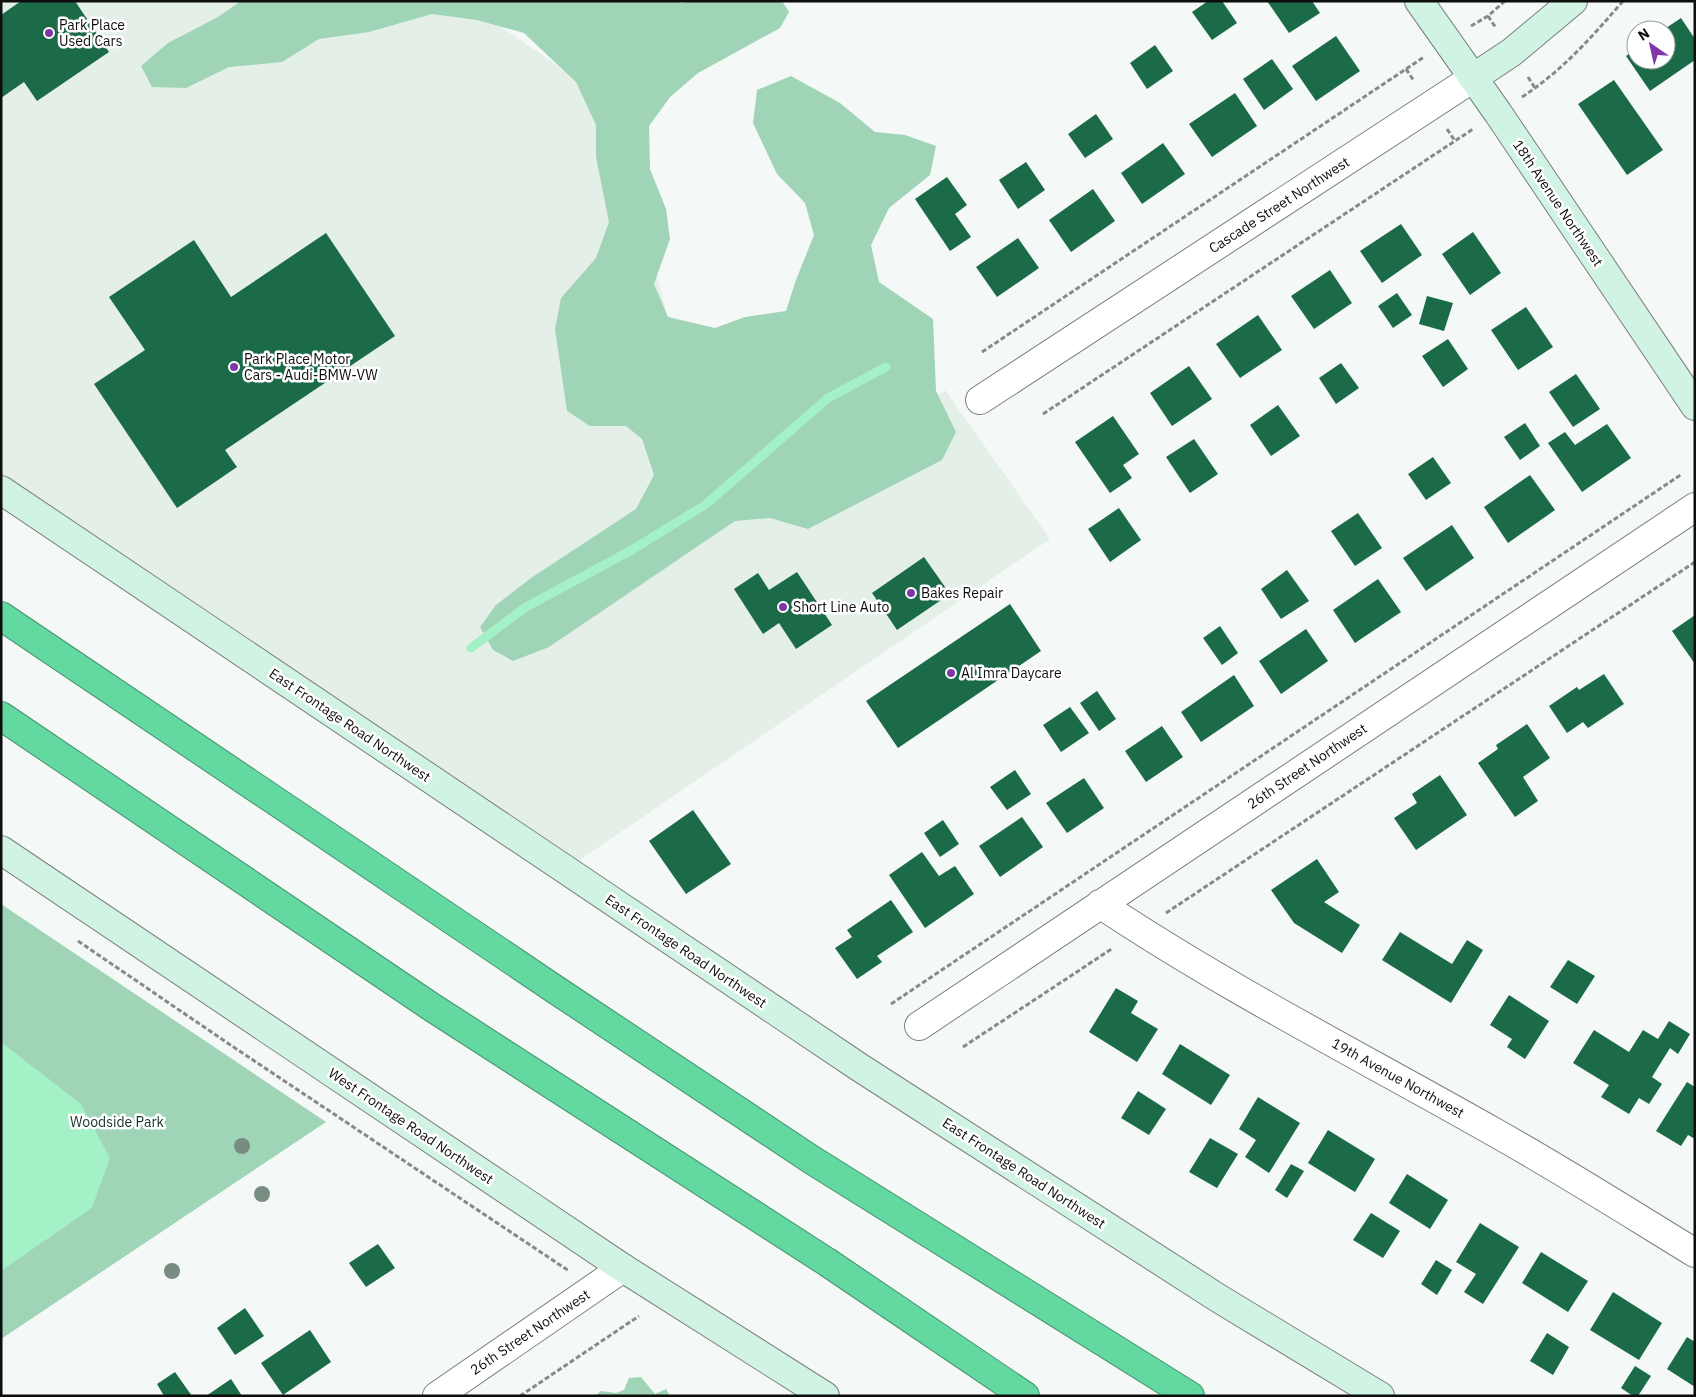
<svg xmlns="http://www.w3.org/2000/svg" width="1696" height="1397" font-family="'IBM Plex Sans',sans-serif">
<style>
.built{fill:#e4efe8}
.green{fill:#9fd4b7}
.water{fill:#a4f0c7}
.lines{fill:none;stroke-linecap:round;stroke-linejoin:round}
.stream{stroke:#a4f0c7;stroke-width:9}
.building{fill:#1b6b49}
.street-casing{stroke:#7c7f7d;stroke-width:30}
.secondary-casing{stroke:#7c7f7d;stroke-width:30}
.highway-casing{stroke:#45916d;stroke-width:30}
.path{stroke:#888a89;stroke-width:3;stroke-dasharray:5 2.5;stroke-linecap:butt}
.street{stroke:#fff;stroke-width:28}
.secondary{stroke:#d0f3e3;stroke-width:28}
.highway{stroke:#63d8a1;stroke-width:28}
.tree{fill:#788c82}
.poi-dot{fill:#7f36a9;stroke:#fff;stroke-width:2}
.labels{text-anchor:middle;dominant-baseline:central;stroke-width:5;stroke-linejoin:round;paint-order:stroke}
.poi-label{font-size:14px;fill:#0d0e0d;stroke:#fff;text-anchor:start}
.street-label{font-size:14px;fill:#0d0e0d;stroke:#fff}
.park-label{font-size:14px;fill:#123424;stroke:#fff}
</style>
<rect width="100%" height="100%" fill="#f4f8f6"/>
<!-- built -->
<path class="built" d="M8 1H463L617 106 676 354 777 504 945 390 1050 539 565 870 1 490V6Z"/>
<!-- green -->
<path class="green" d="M241 1H677L682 3 687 1H782L789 12 780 28 698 73 670 97 649 126 650 169 666 209 670 239 654 284 668 317 715 328 745 317 786 311 796 280 814 235 805 203 777 174 753 123 757 90 791 76 840 103 875 132 905 135 936 146 930 175 889 208 871 245 879 282 933 319 936 391 956 432 942 460 808 529 770 518 735 521 549 647 513 661 493 650 480 627 496 605 531 578 636 509 654 475 642 439 626 426H590L567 411 555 329 561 298 596 258 609 222 596 157V125L576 82 524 33 477 20 432 14 369 32 319 39 282 62 229 67 186 88 152 87 141 66 168 43 218 17Z
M1 904 326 1122 1 1339Z
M641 1377 655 1394 666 1389 670 1396H595L601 1391 616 1393 624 1390 629 1378Z"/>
<!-- water -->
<path class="water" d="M1 1042 81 1104 110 1158 92 1208 1 1271Z"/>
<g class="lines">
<!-- stream -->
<path class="stream" d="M471 648 526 607 630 551 705 505 828 398 886 367"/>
</g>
<!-- building -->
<path class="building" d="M21 1H75L109 52 37 101 24 82 1 98V15Z
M1208 1H1222L1237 23 1212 40 1192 12Z
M1267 1H1312L1320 13 1289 33Z
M1681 18 1695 39V60L1650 91 1626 56 1636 49V60H1666V30H1663Z
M1336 36 1360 71 1316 101 1292 66Z
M1155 45 1173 71 1147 89 1130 63Z
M1272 59 1293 89 1264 110 1243 79Z
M1614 80 1663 150 1627 175 1578 104Z
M1235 93 1257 126 1212 157 1189 124Z
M1096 114 1113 139 1085 158 1068 134Z
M1163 143 1185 174 1142 204 1121 173Z
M1026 162 1045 190 1018 209 999 180Z
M947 177 967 205 955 214 971 237 950 251 915 199Z
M1093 189 1115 221 1071 252 1049 220Z
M1401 224 1422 255 1382 283 1360 251Z
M1473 232 1501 273 1470 295 1442 254Z
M326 233 395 336 225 450 237 467 177 508 94 384 145 350 109 297 194 240 231 297Z
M1018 238 1039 268 997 297 976 267Z
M1330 270 1352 303 1314 329 1291 296Z
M1397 293 1412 315 1393 328 1378 306Z
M1427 296 1453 303 1444 331 1419 324Z
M1526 307 1553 347 1518 370 1491 330Z
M1258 315 1282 350 1240 378 1216 344Z
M1448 339 1468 369 1443 387 1422 356Z
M1341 363 1359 388 1336 404 1319 378Z
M1189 366 1212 399 1172 426 1150 393Z
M1576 374 1600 409 1573 427 1549 392Z
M1278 405 1300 436 1271 456 1250 425Z
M1113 416 1139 454 1123 465 1132 478 1110 493 1075 442Z
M1525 423 1540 446 1520 460 1504 437Z
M1607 424 1631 458 1582 492 1548 443 1565 432 1575 445Z
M1194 439 1218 474 1190 493 1166 457Z
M1433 457 1451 483 1426 500 1408 474Z
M1530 475 1555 510 1508 543 1484 507Z
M1119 508 1141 540 1110 562 1088 529Z
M1358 513 1382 548 1355 566 1331 531Z
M1452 525 1474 558 1426 591 1403 558Z
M924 557 950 594 897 630 872 593Z
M1287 570 1309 601 1281 619 1261 589Z
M797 572 832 625 796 649 779 623 763 634 734 589 758 573 769 590Z
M1378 579 1401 612 1355 643 1333 610Z
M1010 604 1041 651 898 748 866 701Z
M1695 615V664L1672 631Z
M1220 626 1238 653 1222 665 1203 638Z
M1306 629 1328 661 1281 694 1259 661Z
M1604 674 1624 704 1588 728 1583 722 1567 733 1549 706 1577 687 1579 690Z
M1234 675 1254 706 1201 742 1181 712Z
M1097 691 1116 719 1099 731 1080 703Z
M1070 707 1089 733 1061 752 1043 725Z
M1527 724 1550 758 1523 777 1538 801 1515 817 1478 763 1498 749 1496 745Z
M1162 726 1183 757 1146 782 1125 751Z
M1015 770 1031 794 1007 810 990 787Z
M1440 775 1467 815 1416 850 1394 818 1417 803 1412 794Z
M1084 778 1104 808 1067 833 1046 803Z
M693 810 731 864 686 894 649 841Z
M1022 817 1043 847 1000 877 979 846Z
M943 820 959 844 940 857 924 833Z
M922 852 939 876 955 866 974 894 925 928 889 875Z
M1317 859 1339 892 1324 902 1360 925 1342 953 1294 923 1271 890Z
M891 900 913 932 877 956 882 962 857 979 835 948 852 937 847 930Z
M1400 932 1452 964 1467 940 1483 950 1451 1003 1382 960Z
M1568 960 1595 976 1577 1004 1550 987Z
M1116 988 1138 1001 1131 1013 1158 1029 1137 1062 1089 1032Z
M1509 995 1549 1021 1525 1059 1507 1047 1512 1039 1490 1025Z
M1669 1021 1690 1034 1678 1054 1670 1048 1652 1077 1662 1084 1649 1104 1639 1098 1629 1114 1601 1097 1609 1085 1573 1063 1594 1030 1629 1052 1643 1030 1658 1039Z
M1180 1044 1230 1075 1211 1105 1162 1074Z
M1687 1082 1695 1087V1139L1688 1135 1681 1146 1656 1131Z
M1138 1091 1166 1109 1149 1135 1121 1118Z
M1258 1097 1300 1123 1269 1173 1245 1157 1256 1140 1239 1129Z
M1328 1130 1375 1159 1355 1192 1308 1163Z
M1210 1138 1238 1154 1217 1188 1189 1172Z
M1291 1164 1304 1171 1287 1198 1275 1190Z
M1407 1174 1448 1200 1430 1229 1389 1203Z
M1371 1213 1400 1231 1383 1258 1353 1240Z
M1480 1223 1519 1247 1483 1304 1464 1292 1476 1274 1456 1262Z
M378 1244 395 1268 366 1287 349 1263Z
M1541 1252 1588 1281 1568 1312 1522 1283Z
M1436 1260 1452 1270 1437 1295 1421 1284Z
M1613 1292 1662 1323 1639 1360 1590 1330Z
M245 1308 264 1336 235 1355 217 1328Z
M310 1330 331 1362 283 1395 261 1363Z
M1547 1333 1569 1347 1553 1375 1530 1361Z
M1687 1337 1695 1342V1387L1667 1369Z
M1635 1366 1651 1376 1638 1396H1633L1621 1388Z
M175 1372 192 1396H164L157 1384Z
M231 1379 242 1396H206Z"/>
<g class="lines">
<defs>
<path id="street" d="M980 400 1473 78
M1100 904C1226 988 1362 1057 1494 1132 1562 1170 1628 1212 1695 1253
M919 1026 1695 507
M437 1396 623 1268"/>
<path id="secondary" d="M1419 1 1498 113 1695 406
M1473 78 1512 52 1573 1
M1 490 859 1067 1218 1298 1380 1396
M1 850 623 1268 825 1396"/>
<path id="highway" d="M1 616 556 990 812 1160 1190 1396
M1 716 430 1006 827 1262 1025 1396"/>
</defs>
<!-- street casing -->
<use href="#street" class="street-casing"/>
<!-- secondary casing -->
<use href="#secondary" class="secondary-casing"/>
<!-- highway casing -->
<use href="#highway" class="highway-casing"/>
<!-- path -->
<path class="path" d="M1488 16 1496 28
M1471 26 1488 16 1505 1
M1406 69 1414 81
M1528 77 1535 88
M1522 97C1563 70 1591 38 1623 1
M1447 129 1455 141
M982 352 1424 57
M1043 414 1473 129
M1166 913 1695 562
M78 941 229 1044 569 1271
M891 1004 1682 474
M963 1047 1113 948
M520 1396 639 1316"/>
<!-- street -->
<use href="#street" class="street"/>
<!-- secondary -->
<use href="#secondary" class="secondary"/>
<!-- highway -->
<use href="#highway" class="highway"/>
</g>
<!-- trees -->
<g class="tree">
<circle cx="242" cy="1146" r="8"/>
<circle cx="262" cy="1194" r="8"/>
<circle cx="172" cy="1271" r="8"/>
</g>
<!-- markers -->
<g class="poi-dot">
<circle cx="49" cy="33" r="5"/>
<circle cx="234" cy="367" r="5"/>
<circle cx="911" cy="593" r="5"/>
<circle cx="783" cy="607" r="5"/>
<circle cx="951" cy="673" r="5"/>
</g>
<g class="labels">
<!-- poi labels -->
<g class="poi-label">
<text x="59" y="25">Park Place<tspan x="59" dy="16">Used Cars</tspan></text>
<text x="244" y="359">Park Place Motor<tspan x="244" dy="16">Cars - Audi-BMW-VW</tspan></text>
<text x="921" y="593">Bakes Repair</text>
<text x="793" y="607">Short Line Auto</text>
<text x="961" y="673">Al Imra Daycare</text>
</g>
<!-- street labels -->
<g class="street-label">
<text transform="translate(1558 203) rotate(56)">18th Avenue Northwest</text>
<text transform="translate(1279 205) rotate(-33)">Cascade Street Northwest</text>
<text transform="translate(350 725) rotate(34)">East Frontage Road Northwest</text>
<text transform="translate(1307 766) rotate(-34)">26th Street Northwest</text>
<text transform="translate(686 951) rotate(34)">East Frontage Road Northwest</text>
<text transform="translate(1398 1078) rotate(29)">19th Avenue Northwest</text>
<text transform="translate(411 1126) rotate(34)">West Frontage Road Northwest</text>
<text transform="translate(1024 1173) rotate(33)">East Frontage Road Northwest</text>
<text transform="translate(530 1332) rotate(-34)">26th Street Northwest</text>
</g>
<!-- park labels -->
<g class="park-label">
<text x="117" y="1122">Woodside Park</text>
</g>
</g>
<!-- border -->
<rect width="1696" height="1397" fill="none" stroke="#0d0e0d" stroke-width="5"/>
<!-- north arrow -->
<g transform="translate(1651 45) rotate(326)"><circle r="24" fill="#ffffff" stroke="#9e9f9e"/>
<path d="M0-4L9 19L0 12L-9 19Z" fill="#7f36a9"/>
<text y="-8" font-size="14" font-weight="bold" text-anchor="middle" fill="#0d0e0d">N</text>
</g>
</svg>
